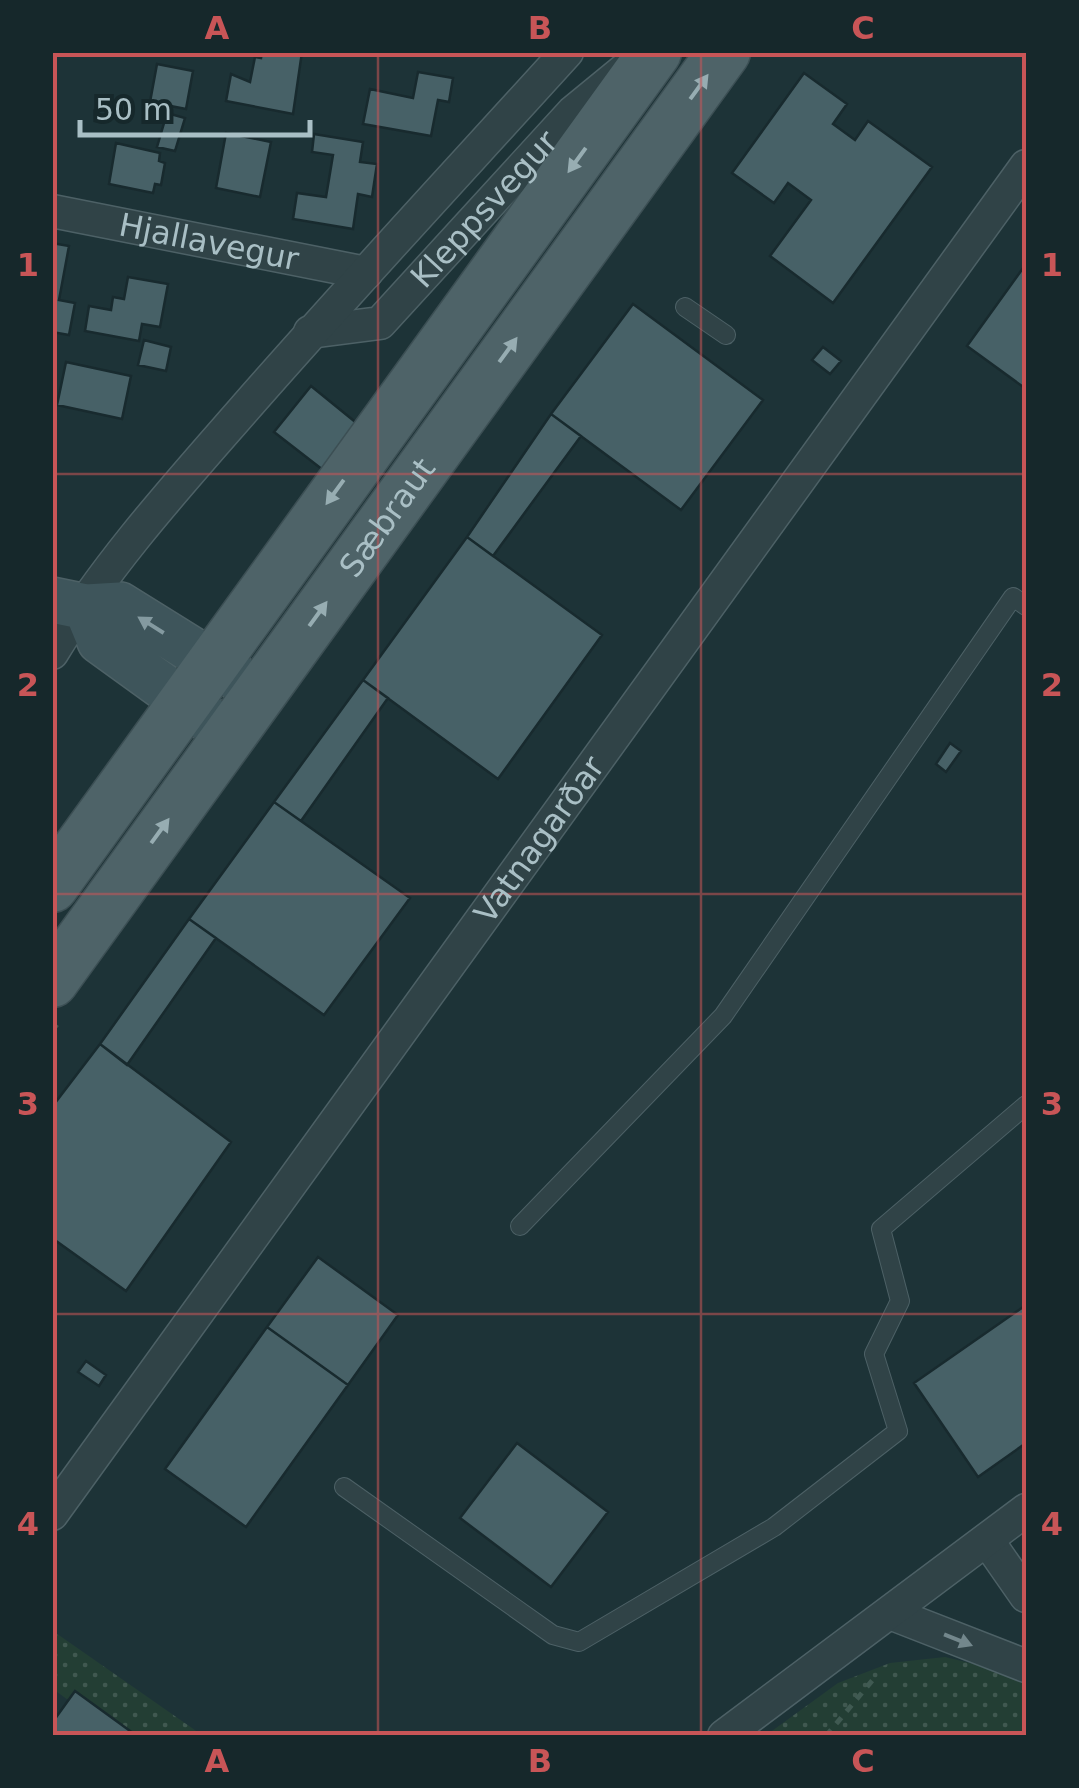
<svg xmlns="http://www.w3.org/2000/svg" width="1079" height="1788" font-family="'DejaVu Sans',sans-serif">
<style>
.grass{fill:url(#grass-dots)}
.building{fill:#476167;stroke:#182a2e;stroke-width:2.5}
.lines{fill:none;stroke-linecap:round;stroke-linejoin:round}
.lane-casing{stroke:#4d6166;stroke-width:20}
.street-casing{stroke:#4d6166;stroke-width:35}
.secondary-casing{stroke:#4d6166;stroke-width:48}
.primary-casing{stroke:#3c4f54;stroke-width:55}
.path{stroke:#405a52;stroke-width:5;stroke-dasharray:8 8;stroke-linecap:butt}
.lane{stroke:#304347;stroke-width:18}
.street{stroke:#304347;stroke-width:32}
.secondary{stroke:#3e555b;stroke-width:45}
.primary{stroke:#4e6368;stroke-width:52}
.oneway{fill:#97adb2}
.oneway2{fill:#849aa0}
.oneway3{fill:#73878c}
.grid{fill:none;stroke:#c85557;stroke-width:2.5;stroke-opacity:0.55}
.labels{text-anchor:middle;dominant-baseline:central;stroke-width:8;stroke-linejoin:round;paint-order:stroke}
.street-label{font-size:32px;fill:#a9bfc5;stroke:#16282b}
.neatline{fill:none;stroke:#c85557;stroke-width:4}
.grid-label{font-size:32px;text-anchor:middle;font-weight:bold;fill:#c85557}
</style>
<defs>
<pattern id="grass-dots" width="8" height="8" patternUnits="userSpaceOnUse" patternTransform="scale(2.5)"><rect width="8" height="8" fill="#233e34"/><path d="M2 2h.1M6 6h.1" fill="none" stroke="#405850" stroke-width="1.8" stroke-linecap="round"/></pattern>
</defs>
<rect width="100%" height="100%" fill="#1d3337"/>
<!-- grass -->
<path class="grass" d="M53 1631 202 1735H116L53 1689Z
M945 1657 999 1670 1026 1683V1735L765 1736 838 1683 890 1663Z"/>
<!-- building -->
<path class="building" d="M262 52H302L293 114 226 101 231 74 250 82 255 57 261 58Z
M157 64 193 71 186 109 150 102Z
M418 72 453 78 449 102 438 100 431 136 363 124 370 89 413 98Z
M804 73 847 104 833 124 855 140 868 121 932 167 833 303 770 256 811 200 788 183 774 203 732 173Z
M167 113 185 118 175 151 157 147Z
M226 133 271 142 260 197 216 188Z
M314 134 363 142 360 162 377 164 372 197 358 194 353 229 293 219 297 193 326 197 333 155 312 152Z
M116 143 160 153 159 161 165 163 161 185 155 184 153 193 109 184Z
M52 243 69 246 59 300 75 303 69 335 52 332Z
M1026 264V389L967 346Z
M128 277 168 284 160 327 142 324 139 341 85 331 89 306 111 310 113 297 124 299Z
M633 304 763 400 681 510 551 414Z
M144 340 171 347 166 371 138 365Z
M823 347 841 361 830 374 812 360Z
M66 362 131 376 122 419 57 405Z
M311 386 359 425 323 470 274 432Z
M551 414 581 436 493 556 467 537Z
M467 537 602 635 498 779 363 680Z
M363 680 388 698 301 821 274 802Z
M950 743 961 751 946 772 936 764Z
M274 802 410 898 324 1015 189 919Z
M189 919 216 938 127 1065 100 1044Z
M100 1044 231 1142 126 1291 52 1238V1107Z
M318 1257 398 1315 348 1385 267 1327Z
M1026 1305V1443L978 1477 914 1383Z
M267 1327 348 1385 246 1527 165 1469Z
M86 1361 106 1375 99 1386 78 1372Z
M517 1443 608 1512 551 1587 460 1518Z
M75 1691 137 1736H52V1723Z"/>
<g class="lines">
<defs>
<path id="lane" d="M685 307 726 335
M520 1226 723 1016 1013 597 1026 606
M344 1487 553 1635 579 1642 774 1527 898 1431 874 1354 900 1301 881 1229 1026 1105"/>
<g id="street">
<path id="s1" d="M52 211 366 273"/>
<path id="s2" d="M310 332 380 323 573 112 623 71"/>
<path d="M52 653C107 563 176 487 245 408 350 288 459 171 567 52"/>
<path id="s3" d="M52 1514 1026 166"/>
<path d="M987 1540 1026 1596"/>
<path d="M890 1613 1026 1666"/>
<path d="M724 1736 1026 1510"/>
</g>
<path id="secondary" d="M52 600 86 607 120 605 261 693
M86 607 100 641 212 722"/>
<g id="primary">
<path d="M52 886 655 52"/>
<path id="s4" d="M52 981 724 52"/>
</g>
</defs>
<!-- lane casing -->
<use href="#lane" class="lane-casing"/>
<!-- street casing -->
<use href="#street" class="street-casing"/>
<!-- secondary casing -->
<use href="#secondary" class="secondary-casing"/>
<!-- primary casing -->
<use href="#primary" class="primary-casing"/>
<!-- path -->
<path class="path" d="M52 1031 61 1019
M826 1736 876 1676"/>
<!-- lane -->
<use href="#lane" class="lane"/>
<!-- street -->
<use href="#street" class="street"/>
<!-- secondary -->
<use href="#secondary" class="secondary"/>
<!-- primary -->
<use href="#primary" class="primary"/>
</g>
<!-- one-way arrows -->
<defs><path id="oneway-solid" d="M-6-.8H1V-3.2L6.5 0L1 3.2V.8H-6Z" transform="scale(2.5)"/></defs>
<g class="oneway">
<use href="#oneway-solid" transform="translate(699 87) rotate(-54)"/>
<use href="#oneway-solid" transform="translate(577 160) rotate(126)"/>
<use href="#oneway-solid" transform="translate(508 350) rotate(-54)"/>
<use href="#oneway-solid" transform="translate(335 492) rotate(126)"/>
<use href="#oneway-solid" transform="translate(318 614) rotate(-54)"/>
<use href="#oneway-solid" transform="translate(160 831) rotate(-54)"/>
</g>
<use class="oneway2" href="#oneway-solid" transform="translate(151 625) rotate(-148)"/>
<use class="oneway3" href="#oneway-solid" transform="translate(958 1640) rotate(22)"/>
<!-- grid -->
<path class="grid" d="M378 52V1736M701 52V1736M52 474H1026M52 894H1026M52 1314H1026"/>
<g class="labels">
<!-- street labels -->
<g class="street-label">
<text stroke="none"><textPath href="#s2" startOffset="225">Kleppsvegur</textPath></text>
<text stroke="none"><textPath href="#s1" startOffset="160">Hjallavegur</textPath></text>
<text stroke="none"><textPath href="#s4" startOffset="572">Sæbraut</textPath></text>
<text stroke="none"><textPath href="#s3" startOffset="832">Vatnagarðar</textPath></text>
</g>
</g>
<!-- border -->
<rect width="1079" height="1788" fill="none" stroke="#16282b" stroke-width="110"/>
<!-- scale -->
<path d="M80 120v15h230v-15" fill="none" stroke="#a9bfc5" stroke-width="5"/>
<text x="95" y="120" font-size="30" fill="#a9bfc5" stroke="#16282b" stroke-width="8" paint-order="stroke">50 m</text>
<rect x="55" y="55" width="969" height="1678" class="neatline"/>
<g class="grid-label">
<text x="217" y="39">A</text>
<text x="540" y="39">B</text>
<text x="863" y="39">C</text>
<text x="28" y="276">1</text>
<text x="1052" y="276">1</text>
<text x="28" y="696">2</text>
<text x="1052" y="696">2</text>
<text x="28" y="1115">3</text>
<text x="1052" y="1115">3</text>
<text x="28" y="1535">4</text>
<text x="1052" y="1535">4</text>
<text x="217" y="1772">A</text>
<text x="540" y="1772">B</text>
<text x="863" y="1772">C</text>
</g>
</svg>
